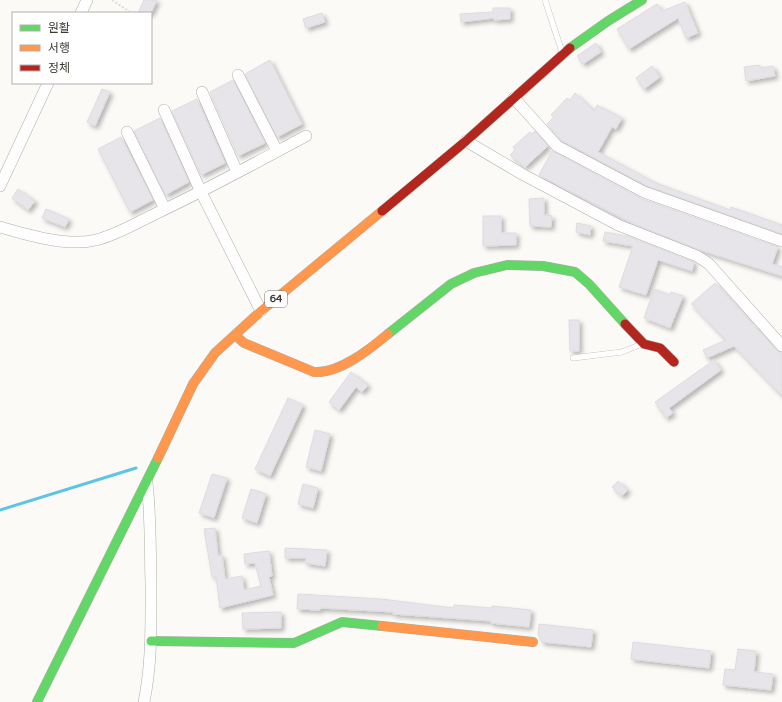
<svg xmlns="http://www.w3.org/2000/svg" width="782" height="702" font-family="'Varela Round','Noto Sans KR',sans-serif">
<style>
.lines{fill:none;stroke-linecap:round;stroke-linejoin:round}
.stream{stroke:#5dc4e3;stroke-width:3}
.building{fill:#e7e5ea;stroke:#dddcde;filter:url(#shadow)}
.lane-casing{stroke:#b0aeaa;stroke-width:6}
.street-casing{stroke:#b0aeaa;stroke-width:12}
.fast-casing{stroke:#b0aeaa;stroke-width:10}
.slow-casing{stroke:#b0aeaa;stroke-width:10}
.jam-casing{stroke:#b0aeaa;stroke-width:10}
.path{stroke:#dddcdb;stroke-width:2;stroke-dasharray:2 2;stroke-linecap:butt}
.lane{stroke:#fffefe;stroke-width:5.5}
.street{stroke:#fffefe;stroke-width:11}
.fast{stroke:#63d668;stroke-width:9}
.slow{stroke:#ff974d;stroke-width:9}
.jam{stroke:#b3261e;stroke-width:9}
.labels{text-anchor:middle;dominant-baseline:central;stroke-width:4;stroke-linejoin:round;paint-order:stroke}
.shield{fill:#fff;stroke:#767470;stroke-width:1}
.shield-label{font-size:10px;font-weight:bold;fill:#3c3933}
</style>
<defs>
<filter id="shadow"><feDropShadow dx="3" dy="3" stdDeviation="2" flood-color="#0004"/></filter>
</defs>
<rect width="100%" height="100%" fill="#fcfaf7"/>
<g class="lines">
<!-- stream -->
<path class="stream" d="M0 510 136 468"/>
</g>
<!-- building -->
<path class="building" d="M144 0H157L151 13H138Z
M685 2 698 33 686 38 678 18 629 49 617 29 657 4 662 11Z
M493 8H510V19L494 20V18L461 22 460 14 493 12Z
M322 13 325 22 306 28 303 19Z
M596 43 601 52 583 64 577 56Z
M270 60 302 124 277 137 245 74Z
M759 65 760 68 773 66 775 76 746 81 744 67Z
M652 66 660 77 644 89 636 78Z
M233 80 265 143 238 156 210 92Z
M102 89 110 92 95 126 87 122Z
M575 93 594 111 597 105 622 118 616 129 612 127 598 152 656 183 730 210 731 207 782 225V234L647 186 561 140 547 124 554 117 551 115 567 98 570 100Z
M197 99 225 163 201 175 172 111Z
M160 118 189 182 167 194H165L134 131Z
M535 131 548 146 525 167 510 155 515 150 513 147 530 132 532 134Z
M121 137 153 200 130 212 98 149Z
M552 151 642 199 778 247 772 264 782 267V276L700 250 634 224 539 175Z
M18 189 35 201 28 210 12 198Z
M544 198V215L552 216 551 227 530 226 529 199Z
M46 209 69 219 65 227 42 218Z
M483 216H501V233H516V245L483 246Z
M577 223 591 226 590 235 576 232Z
M605 232 627 236 694 262 692 271 658 260 646 295 619 287 633 246 603 241Z
M715 283 777 351 782 353V396L734 346 707 358 703 350 726 340 691 304Z
M654 289 670 295 671 292 683 296 670 328 644 318Z
M569 320H579V351H570Z
M714 360 721 370 669 408 673 413 666 418 655 402Z
M351 372 368 385 362 392 356 387 339 410 329 402Z
M288 398 303 405 270 476 255 469Z
M315 430 330 434 321 471 306 467Z
M212 474 227 478 214 518 199 513Z
M618 481 628 490 622 496 612 487Z
M303 484 318 488 313 508 298 504Z
M251 489 266 494 257 523 242 518Z
M215 528 218 556 222 555 225 579 242 576 244 590 261 586 255 563 245 564 244 554 269 551 272 576 269 577 273 595 220 608 216 577H212L204 529Z
M285 548 327 550 325 566 305 563 306 558H285Z
M298 594 381 599 454 608V605L492 608V606L531 610 529 627 491 623V621L393 614V612L320 608V610L297 609Z
M281 612V628L243 629 242 613Z
M539 624 593 630 591 647 542 642 538 634Z
M633 642 711 651 709 668 631 659Z
M738 649 756 651 754 672 773 674 771 690 723 685 725 669 735 670Z"/>
<g class="lines">
<defs>
<path id="lane" d="M545 0 562 52
M573 358 622 352 642 344"/>
<path id="street" d="M81 13 87 0
M238 75 277 151
M202 92 237 172
M514 98 557 146 644 192 782 241
M164 110 201 192 261 311
M127 132 165 209
M466 141 522 174 618 225 697 256 709 264 782 346
M0 186 48 83
M0 227C28 235 67 247 96 240 117 235 138 222 157 213 208 189 257 162 306 136
M144 702C152 663 151 623 151 584 150 550 151 517 147 483"/>
<path id="fast" d="M570 48 608 21 642 0
M388 334 451 284 474 273 507 265 543 266 575 272 589 284 625 324
M151 641 294 643 342 622 382 626
M37 702 158 458"/>
<path id="slow" d="M235 335 244 343 314 372C339 374 370 349 388 334
M158 458 193 384 215 353 261 311 382 211
M382 626 533 642"/>
<path id="jam" d="M382 211 466 141 570 48
M625 324 644 344 660 348 674 362"/>
</defs>
<!-- lane casing -->
<use href="#lane" class="lane-casing"/>
<!-- street casing -->
<use href="#street" class="street-casing"/>
<!-- fast casing -->
<use href="#fast" class="fast-casing"/>
<!-- slow casing -->
<use href="#slow" class="slow-casing"/>
<!-- jam casing -->
<use href="#jam" class="jam-casing"/>
<!-- path -->
<path class="path" d="M112 0 130 12"/>
<!-- lane -->
<use href="#lane" class="lane"/>
<!-- street -->
<use href="#street" class="street"/>
<!-- fast -->
<use href="#fast" class="fast"/>
<!-- slow -->
<use href="#slow" class="slow"/>
<!-- jam -->
<use href="#jam" class="jam"/>
</g>
<g class="labels">
<!-- shield labels -->
<rect class="shield" x="265" y="291" width="22" height="16" rx="3"/>
<g class="shield-label">
<text x="276" y="299">64</text>
</g>
</g>
<!-- legend -->
<rect x="12" y="12" width="140" height="72" fill="#ffffff" stroke="#b1b0ad"/>
<rect x="20" y="25" width="20" height="6" fill="#63d668" stroke="#b1b0ad"/>
<text x="48" y="32" font-size="12" fill="#3c3933">원활</text>
<rect x="20" y="45" width="20" height="6" fill="#ff974d" stroke="#b1b0ad"/>
<text x="48" y="52" font-size="12" fill="#3c3933">서행</text>
<rect x="20" y="65" width="20" height="6" fill="#b3261e" stroke="#b1b0ad"/>
<text x="48" y="72" font-size="12" fill="#3c3933">정체</text>
</svg>
